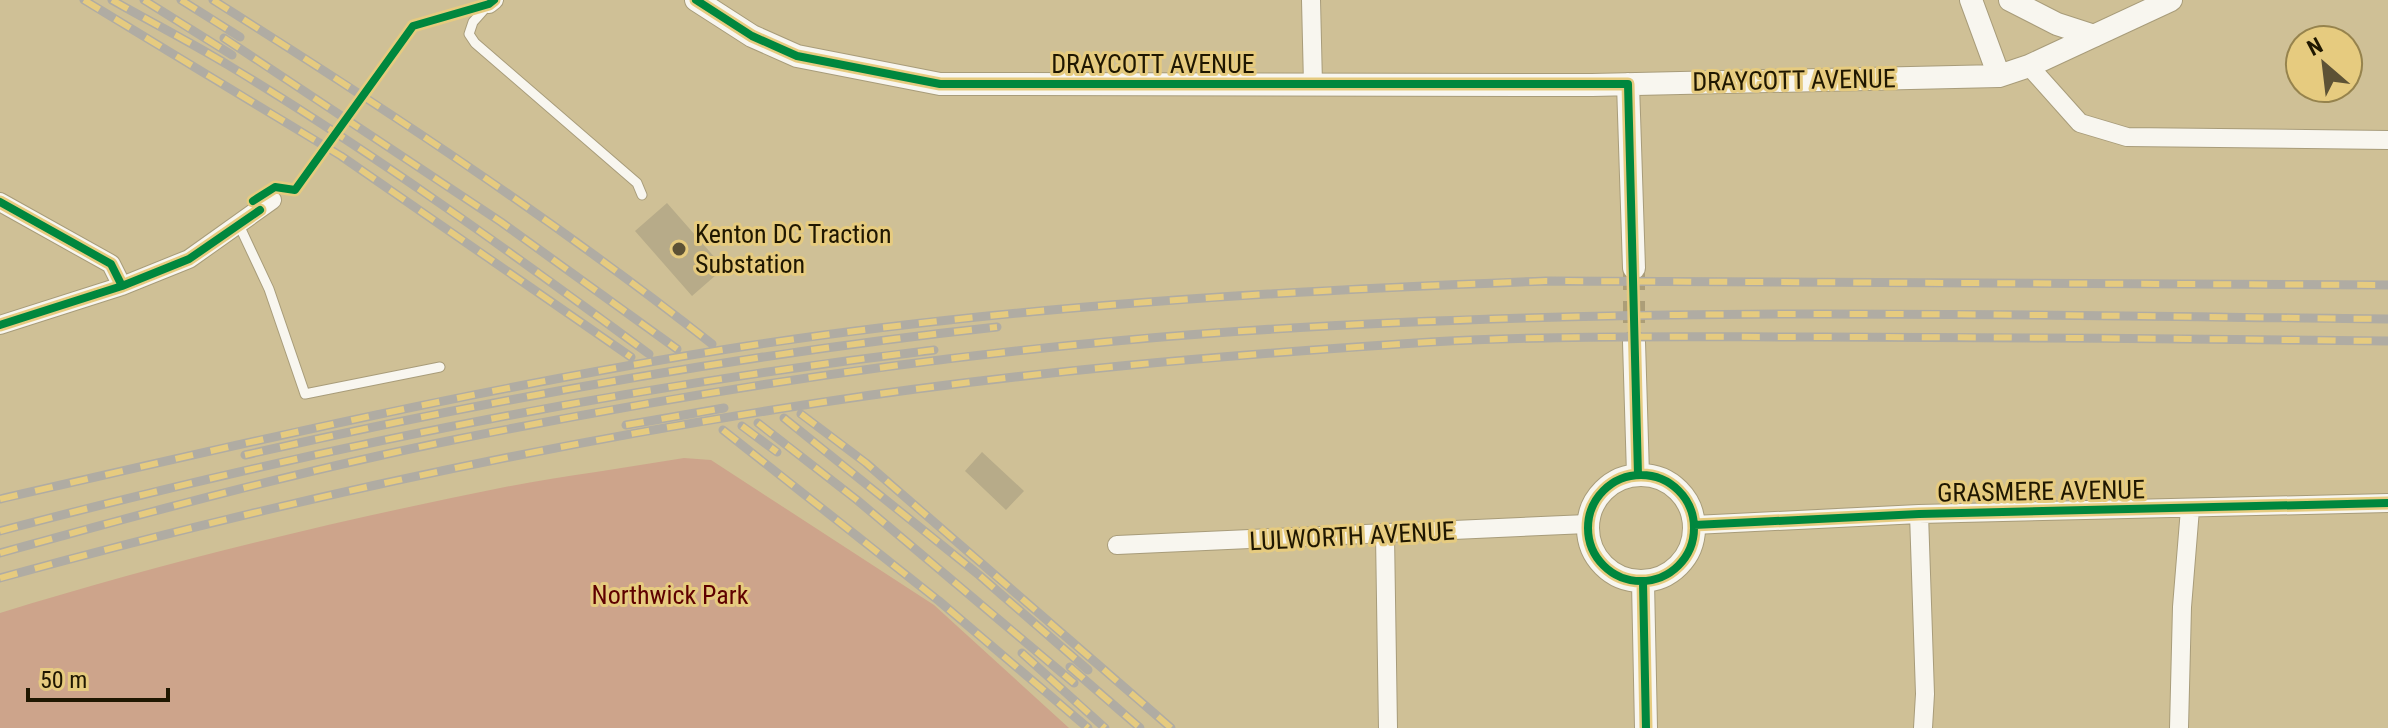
<svg xmlns="http://www.w3.org/2000/svg" width="2388" height="728" font-family="'Roboto Condensed',sans-serif">
<style>
.green{fill:#cda48b}
.building{fill:#b7ab89}
.lines{fill:none;stroke-linecap:round;stroke-linejoin:round}
.tertiary-tunnel{stroke:#ac9e78;stroke-width:22;stroke-dasharray:22 11;stroke-linecap:butt}
.service-casing{stroke:#a89c7a;stroke-width:11}
.minor-casing{stroke:#a89c7a;stroke-width:20}
.tertiary-casing{stroke:#a89c7a;stroke-width:24}
.service{stroke:#f8f6ef;stroke-width:9}
.minor{stroke:#f8f6ef;stroke-width:18}
.tertiary{stroke:#f8f6ef;stroke-width:22}
.rail-casing{stroke:#b0aca3;stroke-width:9}
.rail{stroke:#e6cb7f;stroke-width:6;stroke-dasharray:18;stroke-linecap:butt}
.cycleway-casing{stroke:#e6cb7f;stroke-width:13}
.cycleway{stroke:#00873e;stroke-width:8}
.poi-dot{fill:#5d5235;stroke:#e6cb7f;stroke-width:3}
.labels{text-anchor:middle;dominant-baseline:central;stroke-width:6;stroke-linejoin:round;paint-order:stroke}
.street-label{font-size:26px;fill:#1f1701;stroke:#e6cb7f}
.poi-label{font-size:26px;fill:#1f1701;stroke:#e6cb7f;text-anchor:start}
.park-label{font-size:26px;fill:#5e0100;stroke:#e6cb7f}
</style>
<rect width="100%" height="100%" fill="#cfc096"/>
<!-- green -->
<path class="green" d="M684 458 711 460 934 605 1069 728H0V613C165 562 335 521 505 487 564 476 625 468 684 458Z"/>
<!-- building -->
<path class="building" d="M667 203 724 268 692 296 635 231Z
M982 452 1024 491 1006 510 965 471Z"/>
<g class="lines">
<!-- tertiary-tunnel -->
<path class="tertiary-tunnel" d="M1634 268V342"/>
<defs>
<path id="service" d="M489 4 473 22 469 34 475 43 637 183 642 195
M239 225 269 289 305 394 440 367"/>
<path id="minor" d="M1311 0 1313 84
M489 4 494 0
M2029 66 2080 123 2127 137 2388 140
M0 202 111 264 122 286
M0 325 122 286 189 259 272 200
M1919 514 1925 694 1923 728
M1694 525 1919 514 2388 503
M1385 535 1388 728
M1117 545 1587 524
M2179 728 2182 607 2190 509"/>
<path id="tertiary" d="M696 0 752 36 797 56 940 84 1592 85 1999 76 2029 66 2171 0
M1971 0 1999 76
M2010 0 2057 24 2094 36
M1628 84 1634 268
M1634 342 1638 475
M1588 528a53 53 0 1 1 106 0a53 53 0 1 1-106 0Z
M1643 582 1646 728"/>
</defs>
<!-- service casing -->
<use href="#service" class="service-casing"/>
<!-- minor casing -->
<use href="#minor" class="minor-casing"/>
<!-- tertiary casing -->
<use href="#tertiary" class="tertiary-casing"/>
<!-- service -->
<use href="#service" class="service"/>
<!-- minor -->
<use href="#minor" class="minor"/>
<!-- tertiary -->
<use href="#tertiary" class="tertiary"/>
<defs>
<path id="rail" d="M84 0 341 156 631 357
M112 0C151 22 190 42 228 65 374 153 512 253 649 354
M144 0 232 55
M181 0 240 37
M213 0C384 108 553 219 712 344
M224 38 501 222 677 349
M801 414 866 463 1171 728
M784 418 979 575 1088 670
M758 423 857 500 1074 683
M626 425 724 408
M742 426 777 452
M723 430 939 601 1088 728
M245 455C493 399 744 354 997 327
M0 499C248 442 495 385 747 346 1011 306 1279 291 1546 281L2388 285
M0 531C307 450 619 387 934 350
M0 553C152 511 304 470 458 439 707 389 960 351 1214 333 1605 305 1996 315 2388 319
M0 578C269 504 541 445 817 403 1020 372 1226 355 1431 342 1560 335 1690 337 1819 337 2009 337 2198 339 2388 341
M1022 653 1105 728
M1070 667 1140 728"/>
</defs>
<!-- rail casing -->
<use href="#rail" class="rail-casing"/>
<!-- rail -->
<use href="#rail" class="rail"/>
<defs>
<path id="cycleway" d="M696 0 752 36 797 56 940 84H1628L1638 475
M253 201 275 187 295 190 413 26 489 4 494 0
M0 202 111 264 122 286
M0 325 122 286 189 259 260 210
M1588 528a53 53 0 1 1 106 0a53 53 0 1 1-106 0Z
M1694 525 1919 514 2388 503
M1643 582 1646 728"/>
</defs>
<!-- cycleway casing -->
<use href="#cycleway" class="cycleway-casing"/>
<!-- cycleway -->
<use href="#cycleway" class="cycleway"/>
</g>
<!-- markers -->
<circle class="poi-dot" cx="679" cy="249" r="8"/>
<g class="labels">
<!-- street labels -->
<g class="street-label">
<text x="1153" y="64">DRAYCOTT AVENUE</text>
<text transform="translate(1794 80) rotate(-1)">DRAYCOTT AVENUE</text>
<text transform="translate(2041 491) rotate(-1)">GRASMERE AVENUE</text>
<text transform="translate(1352 536) rotate(-3)">LULWORTH AVENUE</text>
</g>
<!-- poi labels -->
<g class="poi-label">
<text x="695" y="234">Kenton DC Traction<tspan x="695" dy="30">Substation</tspan></text>
</g>
<!-- park labels -->
<g class="park-label">
<text x="670" y="595">Northwick Park</text>
</g>
</g>
<!-- north arrow -->
<g transform="translate(2324 64) rotate(332)"><circle r="38" fill="#e6cb7f" stroke="#96834d" stroke-width="2"/>
<path d="M0-6L14 30L0 20L-14 30Z" fill="#5d5235"/>
<text y="-12" font-size="22" font-weight="bold" text-anchor="middle" fill="#1f1701">N</text>
</g>
<!-- scale -->
<path d="M28 688v12h140v-12" fill="none" stroke="#1f1701" stroke-width="4"/>
<text x="40" y="688" font-size="24" fill="#1f1701" stroke="#e6cb7f" stroke-width="6" paint-order="stroke">50 m</text>
</svg>
